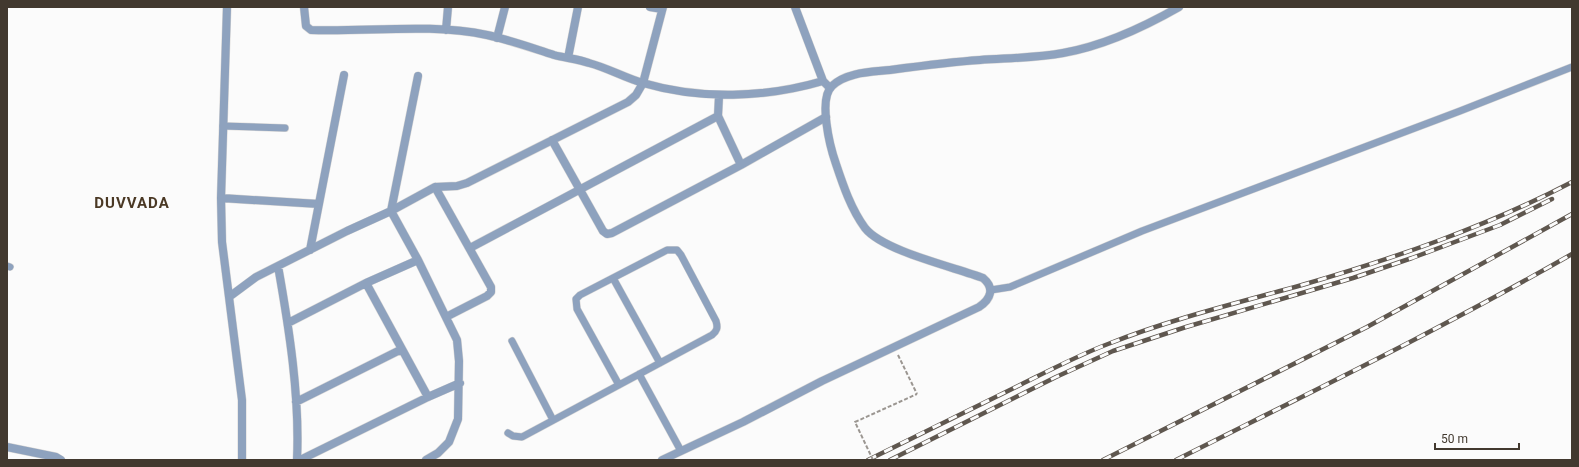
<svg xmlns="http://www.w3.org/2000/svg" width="1579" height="467" font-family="Roboto,sans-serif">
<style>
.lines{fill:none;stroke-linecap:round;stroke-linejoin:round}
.service-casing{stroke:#dad8d6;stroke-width:8}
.minor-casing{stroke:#dad8d6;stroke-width:9}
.tertiary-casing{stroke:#dad8d6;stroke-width:9}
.path{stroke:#9b9691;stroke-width:2;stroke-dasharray:4 2;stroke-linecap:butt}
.service{stroke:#8ea2be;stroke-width:7}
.minor{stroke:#8ea2be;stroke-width:8}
.tertiary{stroke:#8ea2be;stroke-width:8}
.rail-casing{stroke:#5f574f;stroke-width:4.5}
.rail{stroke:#fbfbfb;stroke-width:3;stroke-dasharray:9;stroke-linecap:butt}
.path-bridge{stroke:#9b9691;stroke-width:2;stroke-dasharray:4 2;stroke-linecap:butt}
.labels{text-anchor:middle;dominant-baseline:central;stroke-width:4;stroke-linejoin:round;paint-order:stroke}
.district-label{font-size:15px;font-weight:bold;letter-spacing:1px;fill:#4a3824;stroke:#fbfbfb}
</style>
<rect width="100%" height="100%" fill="#fbfbfb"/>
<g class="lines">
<defs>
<path id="service" d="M223 126 285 128
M7 266 10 267
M613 278 660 363
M991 290 1010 287 1142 231 1460 111 1572 67
M512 341 553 420
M639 374 681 451
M508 433 513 436 522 437 712 335C717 331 718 328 716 321L681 255 677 250H667L580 295 576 299 577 309 619 385"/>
<path id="minor" d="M227 7 221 198 222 242 229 297
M304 7 306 26 311 30C369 32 430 23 487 35 510 40 532 48 554 55 565 58 578 59 589 63 608 68 625 78 643 83 701 100 765 98 823 81L830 88
M650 7 662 9
M795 7 823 81
M446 30 448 7
M497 38 505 7
M568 58 578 7
M418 76 391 211 418 260 457 340 459 361 458 419 449 442 438 453 426 460
M719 96 718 116 741 165
M552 140 603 231 607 234 612 233 741 165 826 117
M435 187 491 287V292L487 296 446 317
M221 198 319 204
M470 248 718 116
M310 250 344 75
M278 266C289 328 300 397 297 460
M366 283 428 397
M288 323 366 283 418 260
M296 402 402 349
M7 447 56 457 61 460
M242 460V400L229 297 256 277 347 231 391 211 435 187 457 186 467 183 628 102 636 95 643 83 663 7
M300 460 428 397 460 383"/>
<path id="tertiary" d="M662 460 743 422 822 381 979 307C991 299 995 288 983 278 954 267 883 251 865 228 851 209 843 185 836 164 830 147 818 99 832 86 846 72 872 72 890 70 920 66 950 62 980 60 1007 58 1036 58 1063 53 1103 46 1144 27 1179 7"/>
</defs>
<!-- service casing -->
<use href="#service" class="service-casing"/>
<!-- minor casing -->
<use href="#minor" class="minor-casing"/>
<!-- tertiary casing -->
<use href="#tertiary" class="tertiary-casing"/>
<!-- path -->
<path class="path" d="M898 355 917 394"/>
<!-- service -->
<use href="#service" class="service"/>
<!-- minor -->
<use href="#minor" class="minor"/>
<!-- tertiary -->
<use href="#tertiary" class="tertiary"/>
<defs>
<path id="rail" d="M868 460C920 434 971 409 1022 384 1050 370 1079 355 1108 344 1171 319 1237 303 1302 285 1395 258 1486 227 1572 182
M890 460 1056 377 1113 351 1186 327 1353 278 1412 258 1500 225 1552 199
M1103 460 1367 327 1572 214
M1176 460C1309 393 1443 328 1572 254"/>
</defs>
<!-- rail casing -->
<use href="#rail" class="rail-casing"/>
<!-- rail -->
<use href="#rail" class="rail"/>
<!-- path-bridge -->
<path class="path-bridge" d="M873 460 855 422 917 394"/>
</g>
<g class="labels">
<!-- district labels -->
<g class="district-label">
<text x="132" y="203">DUVVADA</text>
</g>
</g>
<!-- border -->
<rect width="1579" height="467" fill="none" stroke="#42392f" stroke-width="16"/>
<!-- scale -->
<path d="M1435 443v6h84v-6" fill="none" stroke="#42392f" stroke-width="2"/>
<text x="1441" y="443" font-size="12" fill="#42392f" stroke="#fbfbfb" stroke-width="3" paint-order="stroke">50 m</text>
</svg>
